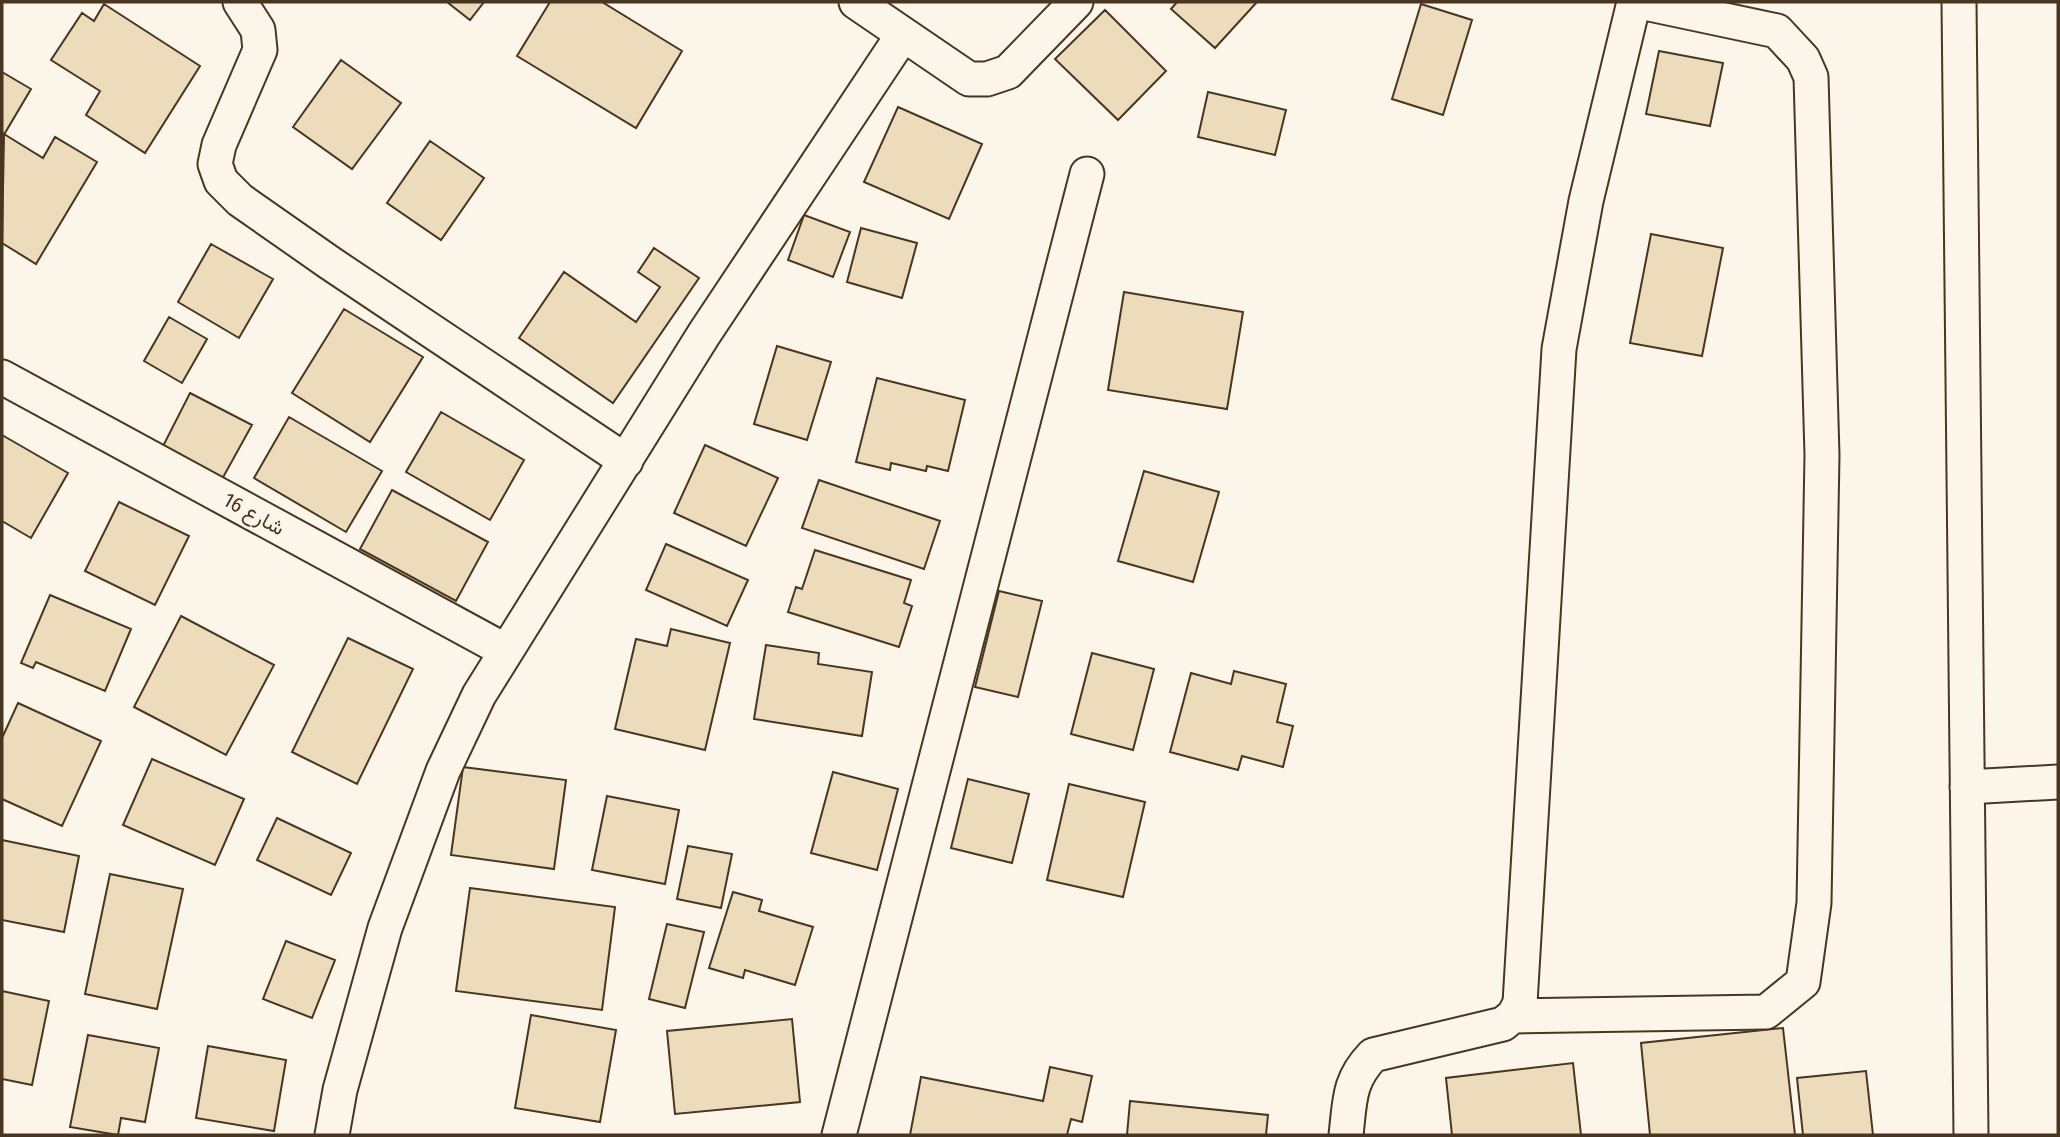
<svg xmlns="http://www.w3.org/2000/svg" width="2060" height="1137" font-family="'Fira Sans Condensed',Vazirmatn,sans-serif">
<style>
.building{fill:#ecdcbc;stroke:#4a3520;stroke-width:2}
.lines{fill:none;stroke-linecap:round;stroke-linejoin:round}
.minor-casing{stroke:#4a3520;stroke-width:37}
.minor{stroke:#fbf6e9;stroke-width:33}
.labels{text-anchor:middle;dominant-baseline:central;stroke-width:5;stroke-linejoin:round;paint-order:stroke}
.street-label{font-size:21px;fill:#4a3520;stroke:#fbf6e9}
</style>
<rect width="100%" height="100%" fill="#fbf6e9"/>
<!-- building -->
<path class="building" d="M447 2H484L470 20Z
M550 2H602L682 51 636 128 517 56Z
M1177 2H1257L1215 48 1171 9Z
M104 4 200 66 145 153 86 115 100 91 51 60 82 13 94 21Z
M1421 4 1472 20 1443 115 1392 99Z
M1105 10 1166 71 1118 120 1055 59Z
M1659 51 1723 63 1710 126 1646 114Z
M341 60 401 103 352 169 293 127Z
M2 72 31 89 2 138Z
M1208 92 1286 110 1275 155 1198 137Z
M898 107 982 144 949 219 864 182Z
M4 134 43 158 55 137 97 162 36 264 2 243Z
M430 141 484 178 441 240 387 203Z
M804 215 850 232 833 277 788 260Z
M861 228 917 243 902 298 847 282Z
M1651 234 1723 248 1702 356 1630 343Z
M211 244 273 279 239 338 178 302Z
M654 248 699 278 613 403 519 338 564 272 636 322 660 287 638 272Z
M1124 292 1243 312 1227 409 1108 390Z
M344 309 423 357 370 442 292 393Z
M169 317 207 339 182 383 144 361Z
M777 346 831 362 807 440 754 424Z
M877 378 965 400 948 471 927 466 926 471 891 463 890 470 856 462Z
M190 393 252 425 221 481 161 450Z
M441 412 524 460 490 520 406 472Z
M289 417 382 471 346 532 254 478Z
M2 435 68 473 31 538 2 521Z
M705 445 778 478 746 546 674 513Z
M1144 471 1219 492 1193 582 1118 561Z
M819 480 940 521 924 569 802 528Z
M392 490 488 542 456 601 360 549Z
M119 502 189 536 155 605 85 571Z
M666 544 748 580 727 626 646 590Z
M815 550 911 580 904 603 912 606 899 647 788 612 796 587 802 589Z
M999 591 1042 601 1018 697 975 687Z
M50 595 131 629 105 691 36 662 33 668 21 663Z
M181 616 274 665 226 755 134 707Z
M671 629 730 643 705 750 615 729 636 639 667 646Z
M348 638 413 669 357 784 292 752Z
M766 645 819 653 818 664 872 672 862 736 754 719Z
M1092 653 1154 669 1133 750 1071 734Z
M1234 671 1286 684 1277 722 1293 726 1283 767 1242 756 1238 770 1170 752 1191 673 1231 684Z
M18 703 101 741 62 826 2 799V738Z
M152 759 244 799 215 865 123 825Z
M463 767 566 780 554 869 451 855Z
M833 772 898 789 877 870 811 853Z
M968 779 1029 794 1012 863 951 848Z
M1069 784 1145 802 1123 897 1047 880Z
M607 796 679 810 665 884 592 870Z
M277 818 351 853 331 895 257 860Z
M2 840 79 856 64 932 2 920Z
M688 846 732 854 721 908 677 899Z
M110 874 183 889 157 1009 85 994Z
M470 888 615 907 602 1010 456 991Z
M733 892 762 900 759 911 813 927 795 985 745 970 743 978 709 968Z
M667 924 704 932 685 1008 649 999Z
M286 941 335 960 312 1018 263 999Z
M2 991 49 1001 32 1085 2 1079Z
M531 1015 616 1030 600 1122 515 1108Z
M792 1019 800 1102 675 1114 667 1031Z
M1783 1028 1795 1135H1650L1641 1043Z
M88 1035 159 1048 145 1122 121 1118 118 1135 70 1127Z
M208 1046 286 1060 274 1131 196 1118Z
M1573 1063 1581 1135H1452L1446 1078Z
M1050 1067 1092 1076 1082 1122 1071 1119 1067 1135H910L921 1077 1043 1101Z
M1866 1071 1873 1135H1803L1797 1078Z
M1130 1101 1268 1115 1266 1135H1127Z"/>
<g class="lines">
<defs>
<path id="minor" d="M240 2 258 30 260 50 219 145 215 164 221 181 240 200 330 263 626 461
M856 2 969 79H987L1008 72 1076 2
M1959 2 1971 1135
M2 377 506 651
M1967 787 2058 782
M1514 1016 1766 1012 1803 982 1814 903 1822 455 1811 77 1803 59 1777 31 1640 2
M332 1135 340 1090 385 928 443 771 479 695 704 334 902 36
M839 1135 1087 174
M1346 1135C1350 1101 1348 1081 1373 1055L1503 1024 1514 1015 1520 1003 1559 349 1586 201 1634 2"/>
</defs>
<!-- minor casing -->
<use href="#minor" class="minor-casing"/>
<!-- minor -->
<use href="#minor" class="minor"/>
</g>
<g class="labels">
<!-- street labels -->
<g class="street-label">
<text transform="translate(254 514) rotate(29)">شارع 16</text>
</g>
</g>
<!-- border -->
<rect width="2060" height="1137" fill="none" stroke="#4a3520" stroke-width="7"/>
</svg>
